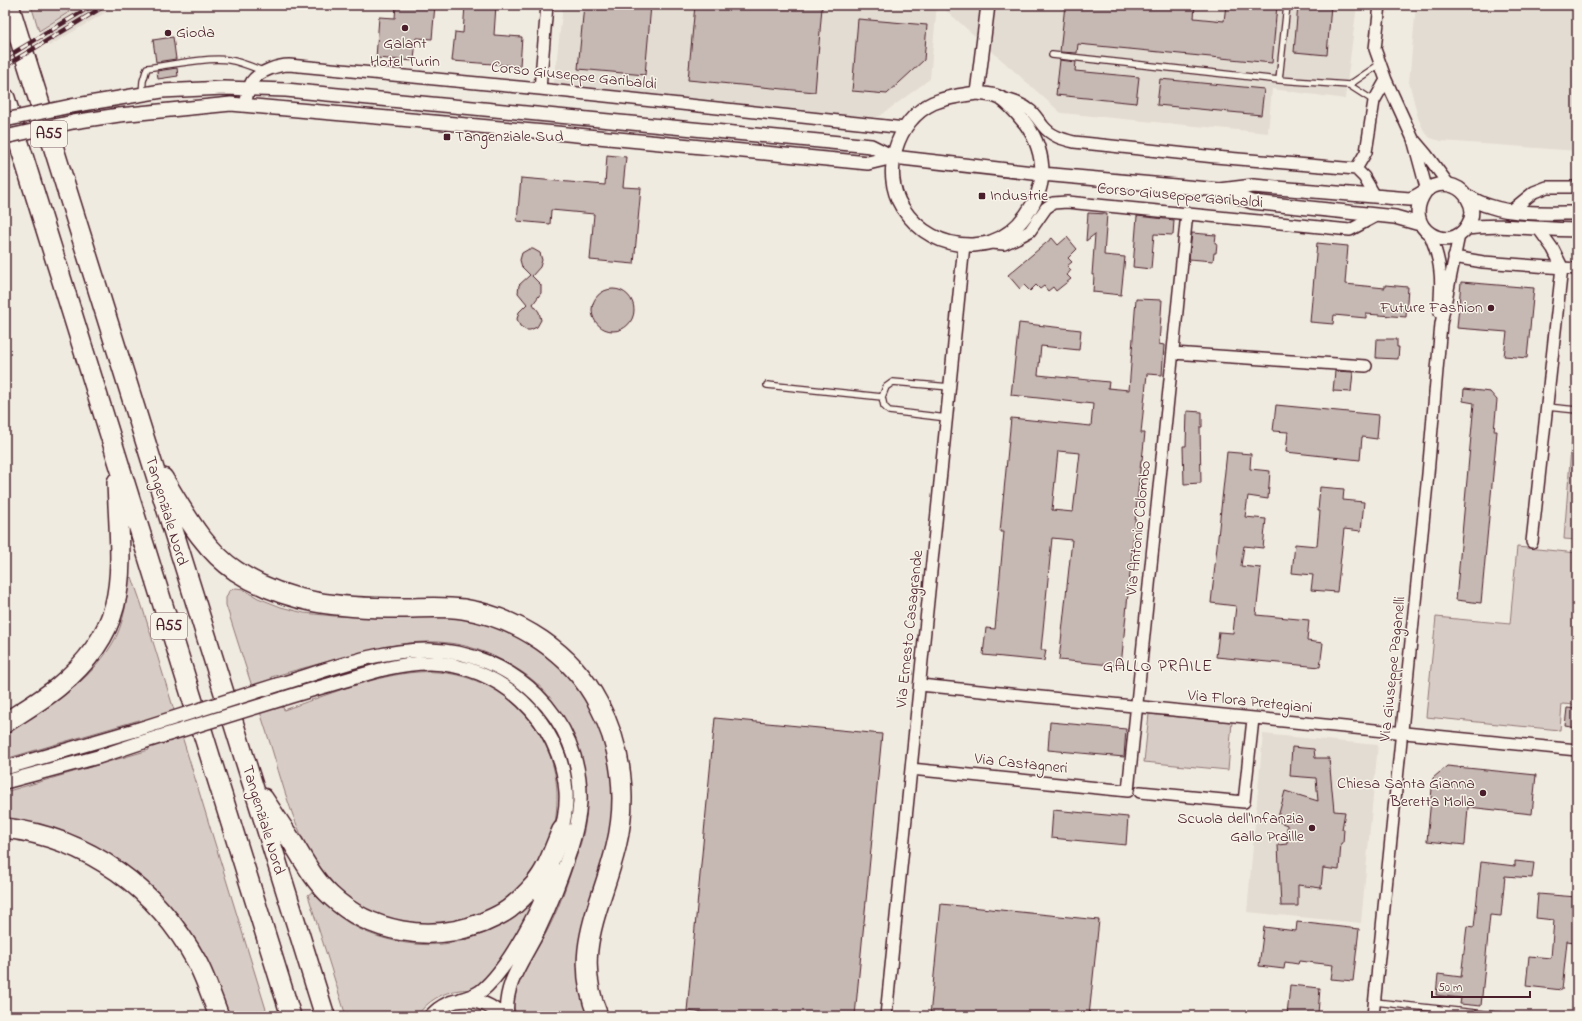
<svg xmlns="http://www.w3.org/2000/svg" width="1582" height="1021" font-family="'Indie Flower',sans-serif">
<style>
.built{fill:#e3dcd2}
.green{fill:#d8cdc6;stroke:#917678}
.building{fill:#c6b8b3;stroke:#4a1f2b;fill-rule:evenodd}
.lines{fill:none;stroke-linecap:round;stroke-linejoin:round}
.service-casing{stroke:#4a1f2b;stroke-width:8}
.minor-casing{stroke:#4a1f2b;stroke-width:14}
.tertiary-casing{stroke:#4a1f2b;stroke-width:16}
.motorway-casing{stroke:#4a1f2b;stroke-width:22}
.service{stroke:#f7f3e8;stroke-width:5.5}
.minor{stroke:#f7f3e8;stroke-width:11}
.tertiary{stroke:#f7f3e8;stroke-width:13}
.motorway{stroke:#f7f3e8;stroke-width:19}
.rail-casing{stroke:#4a1f2b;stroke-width:4.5}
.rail{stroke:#f7f3e8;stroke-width:3;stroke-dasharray:9;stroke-linecap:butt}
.tertiary-bridge-casing{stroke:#4a1f2b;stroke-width:16;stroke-linecap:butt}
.tertiary-bridge{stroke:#f7f3e8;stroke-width:13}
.poi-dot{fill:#4a1f2b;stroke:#f7f3e8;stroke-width:1.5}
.labels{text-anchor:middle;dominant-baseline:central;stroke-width:3;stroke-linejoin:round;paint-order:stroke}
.shield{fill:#f7f3e8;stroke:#7e5f64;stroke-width:1}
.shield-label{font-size:15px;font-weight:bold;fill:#4a1f2b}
.poi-label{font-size:16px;fill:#4a1f2b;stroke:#f7f3e8;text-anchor:start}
.street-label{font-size:16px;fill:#4a1f2b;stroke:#f7f3e8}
.neighbourhood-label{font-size:17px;letter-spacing:1px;fill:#4a1f2b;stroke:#f7f3e8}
</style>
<rect width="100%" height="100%" fill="#f0ebe0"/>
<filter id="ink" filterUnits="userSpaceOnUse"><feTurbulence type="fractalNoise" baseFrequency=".025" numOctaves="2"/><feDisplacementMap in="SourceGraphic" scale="8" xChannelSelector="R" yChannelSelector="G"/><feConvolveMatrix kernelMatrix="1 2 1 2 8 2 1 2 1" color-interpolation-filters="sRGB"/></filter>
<g filter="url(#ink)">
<!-- built -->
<path class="built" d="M80 5H118L49 46 41 30Z
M563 5H937L930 79 869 124 553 90Z
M940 5H1357L1345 99 1272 89 1268 133 1061 113Z
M1416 5H1577V151L1441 141 1430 138 1424 131 1418 118 1409 82Z
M1263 734 1378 745 1361 923 1247 912Z"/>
<!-- green -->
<path class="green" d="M31 5H67L69 12 39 31Z
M1573 422 1577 423V540L1564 539Z
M1517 547 1577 553V705L1562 704 1560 730 1426 717 1436 617 1510 624Z
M132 577 142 606 268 1016H227L144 881 5 821V792L149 750 139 720 5 759V734C45 710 96 679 117 635 125 617 127 598 129 578Z
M236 588 243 589 258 598 281 607 304 613 334 616 464 617 509 632 539 647 571 675 604 729 616 796 590 1016H518C513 1010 512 999 515 991 521 971 535 953 545 935 556 915 564 893 571 872 577 854 585 835 586 816 589 776 578 739 556 706 543 686 526 673 505 662 450 631 404 641 346 657 321 663 296 670 271 677L284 710C324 696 375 675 418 672 490 667 555 720 557 794 557 808 556 823 552 837 547 851 536 865 527 877 503 908 469 923 431 924 394 925 357 910 332 882 297 845 285 791 270 743 255 697 241 651 226 605V598L229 591Z
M1149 714 1232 722 1228 770 1144 762Z
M312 892C325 905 338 917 354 926 368 934 384 939 400 942 449 951 490 937 528 906L531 909C518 933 504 957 486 978 484 981 481 985 478 987 473 991 466 989 460 990 443 992 427 1001 417 1016H346L308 895Z
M462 1011H474L486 1016H448Z"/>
<!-- building -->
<path class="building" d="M396 5H435L432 39 416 38 414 61 376 58 379 17 395 18Z
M465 5H496L494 35 522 37 520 66 452 61 455 32 463 33Z
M584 5H651L645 75 578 69Z
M695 5H799L822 7 815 92 688 80Z
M1065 5H1195L1194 18 1224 21 1226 5H1277L1272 63 1078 44 1077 53 1060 52Z
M1298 5H1331L1327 55 1294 52Z
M858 19 927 25 924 60 887 94 852 91Z
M173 37 176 59 156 62 153 40Z
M1060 60 1076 62 1075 71 1139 77 1136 103 1056 95Z
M177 68 178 76 158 79 157 71Z
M1160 79 1264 89 1261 115 1157 105Z
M607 155 626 157 623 187 641 188 634 264 590 260 594 214 551 210 550 224 517 221 521 178 605 185Z
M1088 213 1107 214 1104 255 1125 257 1121 295 1093 292 1094 275H1092L1095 234 1086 241Z
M1137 216 1174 220 1173 235 1154 234 1151 269 1133 267Z
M1192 233 1216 235 1215 243H1217L1216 253H1214L1213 261 1189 259Z
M1067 237 1077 249 1068 258 1072 262 1067 266 1071 270 1067 275 1071 279 1056 291 1053 287 1048 291 1044 286 1040 289 1036 285 1030 291 1024 285 1020 289 1008 275 1052 238 1058 245Z
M1317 243 1348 246 1345 284 1385 288V285L1408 287 1406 317 1366 314V318L1334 315 1333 324 1310 322Z
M529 249H533L540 253 542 260 540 267 532 276 541 285V293L533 304 539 312 541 320 537 327 530 330H526L520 326 517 319 519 312 527 304 518 293 519 285 530 275 522 267 520 260 522 253Z
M1461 282 1534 288 1527 358 1504 356 1507 332 1457 328Z
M592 310a21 21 0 1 1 42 0a21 21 0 1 1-42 0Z
M1136 299 1162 300 1159 344 1164 345 1162 375 1147 374 1141 433H1145L1142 460H1141L1121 666 1059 660 1072 540 1052 538 1041 650H1046L1044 661 983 655 986 628 995 629 1004 532H1000L1011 418 1091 426 1093 404 1011 395 1019 323 1081 330 1079 350 1041 346 1038 375 1109 382 1108 388 1129 390ZM1058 451 1080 453 1073 512 1052 510Z
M1377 339H1397V347H1399L1398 359 1376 358Z
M1335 371 1353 372 1351 392 1333 391Z
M1464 389 1490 392 1497 400 1494 431H1497L1481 603 1456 600 1474 403 1463 401Z
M1276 405 1379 415 1377 439 1362 437 1360 460 1286 452 1288 432 1273 431Z
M1187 411 1202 412V427H1200L1201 483 1184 484 1183 446H1186Z
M1227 452 1251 454 1250 469 1270 471 1268 499 1248 496 1245 517 1266 519 1263 548 1244 546 1241 566 1261 568 1256 615 1309 620 1307 641 1323 643 1320 667 1216 657 1219 632 1233 633 1236 606 1211 603Z
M1320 487 1344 489 1343 500 1364 502 1361 531 1344 529 1337 592 1311 590 1313 575 1292 573 1295 544 1317 546 1320 511H1318Z
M1567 708 1577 709V728L1565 726Z
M715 718 882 734 855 1016H736L687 1011Z
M1050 722 1126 729 1124 757 1048 750Z
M1292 747 1314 749 1315 758H1329L1334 811 1345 812 1342 829H1344L1343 843H1341L1339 870 1323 868 1321 888 1298 885V906H1281L1278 845 1287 844V825L1277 821 1285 791 1318 801 1316 778 1290 776Z
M1447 766 1536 775 1532 814 1468 807 1465 845 1427 841 1433 778Z
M1053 810 1128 817 1126 845 1051 838Z
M1515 861 1534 863 1532 878 1505 876 1501 916 1490 915 1481 1006 1460 1004 1461 998 1436 995 1438 974 1461 977 1467 926 1474 927 1481 862 1515 866Z
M1538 894 1577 897 1574 942 1567 941 1562 990 1526 986 1529 956 1551 958 1554 920 1536 918Z
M941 904 1099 920 1089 1016H930Z
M1297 922 1359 929 1353 981 1331 979 1333 965 1299 961 1298 964 1285 962 1284 969 1259 966 1264 927 1296 931Z
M1290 985 1320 988 1318 1014 1314 1013V1016H1287Z"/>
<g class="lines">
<defs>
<path id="service" d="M1052 55 1279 80 1349 85 1374 101
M1279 80 1287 5
M1349 85 1380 64
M142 94 143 81 147 68C170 65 207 57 229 60 241 62 253 67 265 72
M767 385 882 397
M1547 407 1577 410
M947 418 889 411 884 406 882 397 886 387 893 382 950 387
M1375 1002 1503 1016"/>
<path id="minor" d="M1380 5 1375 49 1386 80 1413 139 1427 191
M540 89 547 5
M1002 98C1013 101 1023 104 1031 111 1036 116 1039 121 1043 126 1051 136 1062 139 1074 142L1215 157 1356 169 1364 177 1375 196
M245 105C247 98 248 87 252 81 260 71 278 65 289 65L540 89 905 128
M1415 141 1426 154 1449 185
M1356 169 1366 152 1374 101 1386 80
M1512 210 1534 192 1547 187H1577
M1430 235C1435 247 1439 258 1440 272 1442 285 1439 300 1440 313
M991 243 1004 244 1017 238 1030 231 1046 208 1053 203 1067 202 1350 230 1378 215
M1454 257 1483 262 1577 269
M1173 353 1366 366
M1532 542 1562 267 1553 249 1538 228
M920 685 1577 750
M911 769 1128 791 1187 213
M1140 792 1244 802 1253 719
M886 1016 964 245
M1373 1016 1428 474 1441 324 1459 235"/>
<path id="tertiary" d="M977 93C983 94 992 94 998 97 1008 101 1019 116 1026 124 1036 138 1042 155 1042 173 1041 201 1018 233 991 242 986 244 979 244 973 245 943 246 918 232 902 207 881 173 896 120 933 103 947 97 962 95 977 93Z
M977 93 988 5
M71 106 162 91 224 88 286 90 871 146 893 157
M73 122 119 115 231 104 556 133 868 163 893 157 1042 174 1220 190 1253 186 1410 199C1419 196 1425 190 1434 186 1447 181 1462 187 1468 199 1473 207 1473 217 1468 225 1450 257 1400 228 1425 192
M1222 191 1252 202 1395 217 1420 224
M1467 196C1474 200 1481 204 1489 206 1515 215 1550 213 1577 213
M1466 228C1504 223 1539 230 1577 230
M277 685C325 671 378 649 429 650 511 651 583 717 580 802 579 819 575 835 570 851 561 878 551 904 539 929 526 957 503 983 507 1016
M282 699C304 692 326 686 349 679 375 671 401 663 429 663 500 664 561 720 566 792 567 807 564 822 560 837
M5 768 139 729
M5 782 98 757 143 742
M460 1000C467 998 474 996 480 992 508 970 544 902 553 868
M431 1016C451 994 482 996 502 1016"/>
<path id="motorway" d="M9 5 325 1016
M5 98 291 1016
M163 478C184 512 203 549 236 571 286 604 342 608 400 608 421 608 442 606 463 609 519 618 572 653 598 703 622 748 628 798 616 847 601 909 571 951 598 1016
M5 723C23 711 42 700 58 687 134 625 120 569 117 482
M263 798C273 813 283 828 293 843 304 861 314 880 330 895 370 933 430 943 482 923 491 919 501 915 509 909 518 902 527 893 535 884 548 869 554 848 562 830
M5 828C89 838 157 889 197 962 206 979 212 998 219 1016"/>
</defs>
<!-- service casing -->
<use href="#service" class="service-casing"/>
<!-- minor casing -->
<use href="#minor" class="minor-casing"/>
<!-- tertiary casing -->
<use href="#tertiary" class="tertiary-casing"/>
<!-- motorway casing -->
<use href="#motorway" class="motorway-casing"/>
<!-- service -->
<use href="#service" class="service"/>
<!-- minor -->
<use href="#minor" class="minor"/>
<!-- tertiary -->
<use href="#tertiary" class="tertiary"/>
<!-- motorway -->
<use href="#motorway" class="motorway"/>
<defs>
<path id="rail" d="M5 58 93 5
M5 66 106 5"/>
</defs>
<!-- rail casing -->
<use href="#rail" class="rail-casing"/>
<!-- rail -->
<use href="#rail" class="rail"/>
<defs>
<path id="tertiary-bridge" d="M5 120 71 106
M5 137 73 122
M139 729 277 685
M143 742 282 699"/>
</defs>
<!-- tertiary-bridge casing -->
<use href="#tertiary-bridge" class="tertiary-bridge-casing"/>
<!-- tertiary-bridge -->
<use href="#tertiary-bridge" class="tertiary-bridge"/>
</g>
</g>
<!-- markers -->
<g class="poi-dot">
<circle cx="405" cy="28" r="4"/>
<circle cx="168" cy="33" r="4"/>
<rect x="443" y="133" width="8" height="8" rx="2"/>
<rect x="978" y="192" width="8" height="8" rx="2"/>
<circle cx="1491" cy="308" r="4"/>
<circle cx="1483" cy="793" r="4"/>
<circle cx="1312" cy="828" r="4"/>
</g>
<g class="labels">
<!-- shield labels -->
<g class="shield">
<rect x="31" y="121" width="36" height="26" rx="3"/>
<rect x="151" y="613" width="36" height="26" rx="3"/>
</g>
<g class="shield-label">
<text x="49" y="134">A55</text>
<text x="169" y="626">A55</text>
</g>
<!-- poi labels -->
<g class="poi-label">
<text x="176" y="33">Gioda</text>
<text x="405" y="44" text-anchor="middle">Galant<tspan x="405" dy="18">Hotel Turin</tspan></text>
<text x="455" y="137">Tangenziale Sud</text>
<text x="990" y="196">Industrie</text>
<text x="1483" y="308" text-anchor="end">Future Fashion</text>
<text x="1475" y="784" text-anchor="end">Chiesa Santa Gianna<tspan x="1475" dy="18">Beretta Molla</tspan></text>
<text x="1304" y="819" text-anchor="end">Scuola dell'Infanzia<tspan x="1304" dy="18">Gallo Praille</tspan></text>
</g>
<!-- street labels -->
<g class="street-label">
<text transform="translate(574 76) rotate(6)">Corso Giuseppe Garibaldi</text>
<text transform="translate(1180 196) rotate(5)">Corso Giuseppe Garibaldi</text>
<text transform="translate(166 511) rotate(73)">Tangenziale Nord</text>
<text transform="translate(1139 528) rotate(-84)">Via Antonio Colombo</text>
<text transform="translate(910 629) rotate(-84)">Via Ernesto Casagrande</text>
<text transform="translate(1393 669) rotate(-84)">Via Giuseppe Paganelli</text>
<text transform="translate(1250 702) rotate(6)">Via Flora Pretegiani</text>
<text transform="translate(1021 764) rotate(6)">Via Castagneri</text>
<text transform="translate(263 820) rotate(73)">Tangenziale Nord</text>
</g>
<!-- neighbourhood labels -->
<g class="neighbourhood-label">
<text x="1158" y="666">GALLO PRAILE</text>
</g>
</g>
<!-- margin -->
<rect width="1582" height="1021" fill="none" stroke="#f7f3e8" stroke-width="20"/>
<rect x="10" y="10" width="1562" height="1001" fill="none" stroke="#4a1f2b" stroke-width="1.5" filter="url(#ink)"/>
<!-- scale -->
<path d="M1432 991v6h98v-6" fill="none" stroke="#4a1f2b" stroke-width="2"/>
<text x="1438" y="991" font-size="12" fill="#4a1f2b" stroke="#f7f3e8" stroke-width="3" paint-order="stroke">50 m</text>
</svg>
